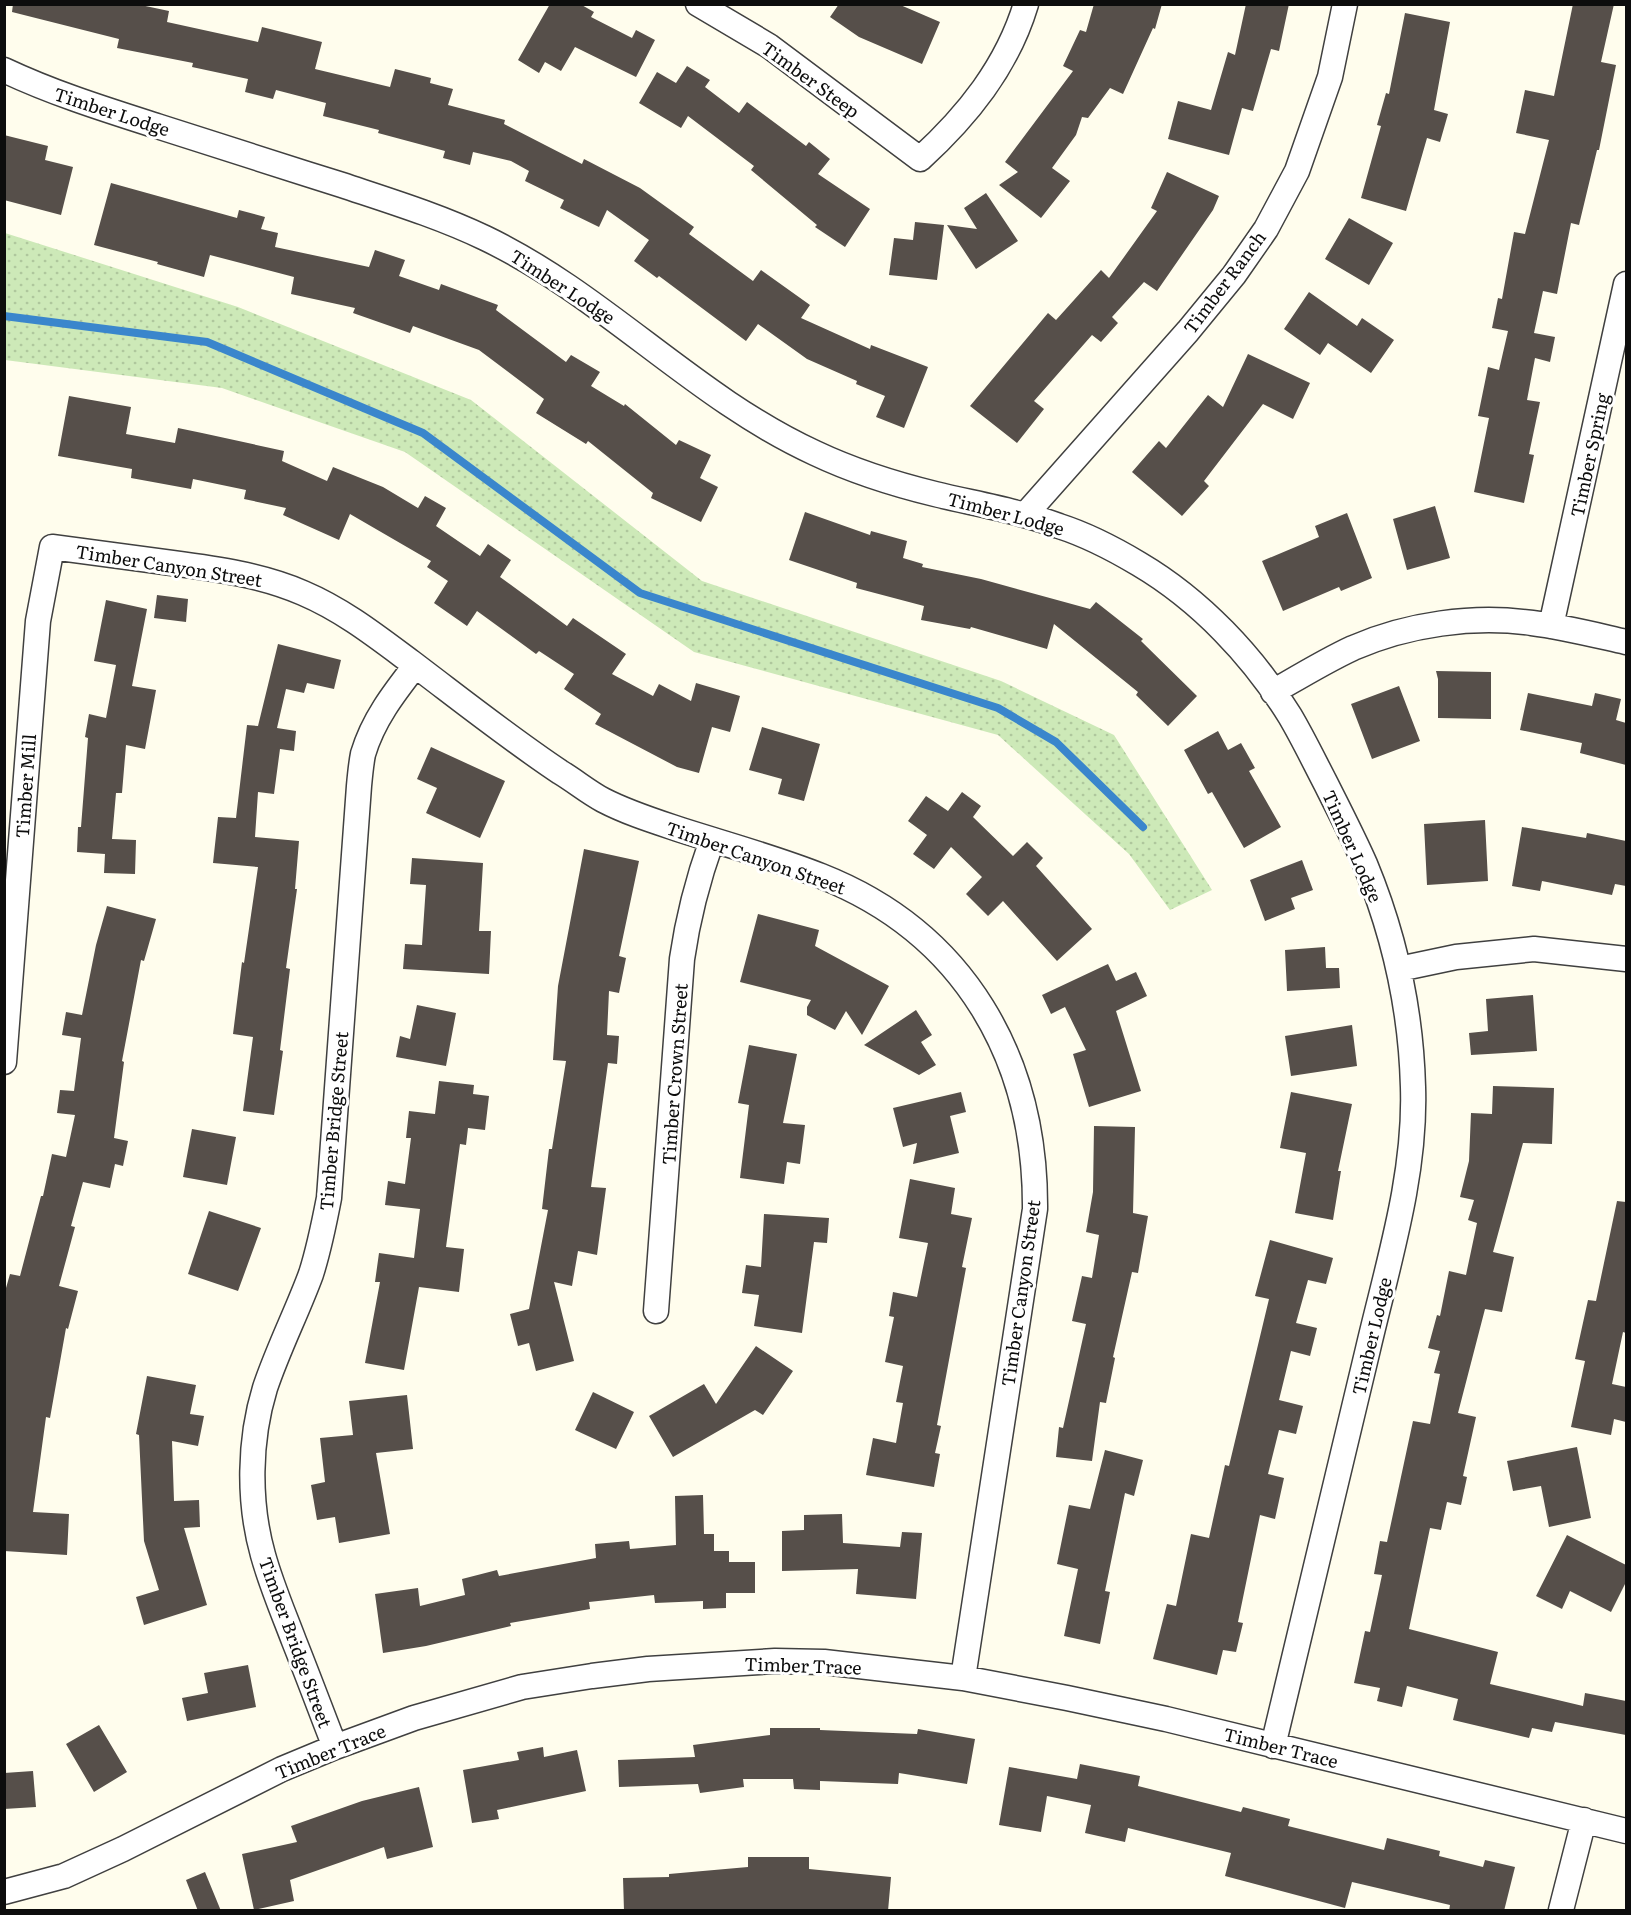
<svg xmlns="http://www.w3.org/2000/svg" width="1631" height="1915" font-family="Literata,serif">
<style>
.green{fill:url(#green-dots)}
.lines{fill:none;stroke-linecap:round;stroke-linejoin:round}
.stream{stroke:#3a86cc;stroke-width:8}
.building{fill:#564f4a}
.minor-casing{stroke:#404040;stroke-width:27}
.minor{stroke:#fff;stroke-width:24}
.labels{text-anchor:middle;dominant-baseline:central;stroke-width:6;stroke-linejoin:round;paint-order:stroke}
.street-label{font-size:18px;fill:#0d0d0d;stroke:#fff}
</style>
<defs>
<pattern id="green-dots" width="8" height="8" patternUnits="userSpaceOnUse" patternTransform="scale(1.5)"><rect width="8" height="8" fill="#cde9b8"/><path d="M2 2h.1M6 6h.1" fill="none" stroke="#afc79d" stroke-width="1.8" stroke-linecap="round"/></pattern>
</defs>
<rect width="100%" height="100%" fill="#fffded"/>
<!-- green -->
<path class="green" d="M5 233 238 307 471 400 702 581 1001 681 1114 735 1212 890 1170 910 1129 854 998 735 694 652 405 452 222 388 5 360Z"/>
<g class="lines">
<!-- stream -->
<path class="stream" d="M4 316 207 342 423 433 640 593 998 708 1056 742 1143 827"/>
</g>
<!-- building -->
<path class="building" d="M13 4H136L169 11 167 22 258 42 262 27 322 42 315 69 390 87 395 69 431 78 430 83 453 89 448 105 505 120 504 124 582 164 584 159 640 188 694 227 689 234 753 281 761 270 810 305 801 318 870 349 871 345 928 367 904 428 876 417 885 396 856 384 857 381 807 359 758 324 746 341 659 276 657 278 634 261 649 240 607 210 599 227 560 208 564 200 525 181 529 171 511 161 473 152 470 165 443 158 445 151 378 133 379 130 323 116 326 103 276 90 273 99 245 92 248 79 192 67 193 63 117 48 119 39 12 12Z
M550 4H580L594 12 591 17 632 38 636 30 655 40 636 77 575 47 561 71 545 62 539 73 518 60Z
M839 4H898L940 22 922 64 859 37 830 17Z
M1094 4H1162L1155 29 1153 28 1123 94 1110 88 1088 118 1082 117 1076 135 1052 168 1070 181 1041 218 999 185 1018 172 1005 162 1073 71 1063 66 1080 30 1086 32Z
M1246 4H1289L1279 51 1271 49 1253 111 1242 108 1229 155 1168 139 1178 101 1211 110 1228 52 1235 55Z
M1573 4H1614L1601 62 1616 65 1599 150H1597L1579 225 1571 223 1557 294 1543 291 1534 333 1555 337 1550 362 1535 358 1527 400 1540 402 1529 454 1534 455 1524 503 1474 492 1489 418 1478 416 1488 367 1499 370 1508 331 1492 328 1498 298 1502 299 1514 232 1525 234 1549 140 1516 133 1525 90 1554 96Z
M1405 13 1450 22 1434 110 1448 114 1440 142 1427 138 1406 211 1361 198 1381 126 1377 125 1386 93 1389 94Z
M687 66 710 80 705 87 739 113 747 102 806 146 809 142 830 159 818 174 870 209 845 247 815 227 817 225 751 170 754 166 688 116 681 128 639 103 657 72 676 83Z
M4 135 48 146 45 160 73 167 61 215 4 200Z
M1167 172 1219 196 1213 210 1157 291 1144 282 1112 317 1118 323 1101 342 1092 335 1034 401 1044 409 1017 443 970 406 1048 313 1056 320 1101 270 1109 278 1157 211 1151 208Z
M111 183 237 218 239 210 265 217 261 229 278 233 275 247 369 267 375 250 405 260 399 276 439 290 441 284 498 305 496 310 566 362 571 355 600 372 591 386 624 406 625 404 676 445 679 440 711 455 700 478 718 487 701 522 651 498 653 493 588 441 586 444 536 413 544 399 479 350 413 326 410 333 353 313 355 308 291 294 294 277 210 255 204 277 157 264 158 262 94 245Z
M986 193 1018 241 976 269 947 225 977 229 964 208Z
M1349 218 1393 243 1369 285 1325 259Z
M915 222 944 225 937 280 889 275 894 238 913 240Z
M1309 292 1357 326 1362 318 1394 340 1371 373 1328 343 1320 355 1284 329Z
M1248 354 1310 383 1293 419 1263 404 1204 481 1209 486 1182 516 1132 472 1159 441 1166 448 1208 395 1223 407Z
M69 396 131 407 126 434 175 443 178 428 202 433 284 451 282 461 327 481 333 467 383 487 418 508 425 496 446 508 436 526 480 556 488 544 511 560 500 577 567 626 573 618 626 654 612 674 653 696 659 684 691 701 696 683 740 696 730 732 712 727 699 773 677 767 595 724 601 714 564 689 574 674 539 651 536 654 477 611 467 626 434 603 448 581 427 567 431 561 350 514 339 540 283 515 286 508 244 499 246 490 193 479 191 489 131 478 132 469 58 456Z
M1435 506 1450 558 1407 570 1393 519Z
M805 512 870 535 871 531 907 541 903 558 923 564 922 567 981 579 1090 609 1096 602 1143 639 1141 641 1197 696 1168 726 1136 695 1138 692 1054 624 1047 649 971 627 970 629 921 620 924 606 856 588 857 583 789 560Z
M1347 513 1372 578 1341 591 1339 587 1283 611 1262 561 1319 537 1315 526Z
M157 595 188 599 186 622 154 618Z
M106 600 147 609 132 686 156 690 145 749 126 745 122 793H116L112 839 136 840 135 874 104 873 105 854 77 852 78 827H81L88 738 85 737 89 714 106 718 116 665 94 661Z
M278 644 341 660 334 689 307 683 304 693 286 689 277 728 296 731 294 751 280 749 274 794 258 792 255 837 299 841 295 889H297L286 968 290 969 280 1050 283 1051 274 1115 243 1111 253 1037 233 1034 242 962 244 963 258 867 213 863 218 817 236 818 247 725 258 726Z
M1436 671 1491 672V719L1438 718V679Z
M1399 686 1420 741 1372 759 1351 704Z
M1528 693 1592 706 1595 693 1621 699 1616 720 1626 723V765L1580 753 1582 743 1520 730Z
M762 727 820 744 804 801 778 794 782 779 749 770Z
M1218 731 1228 750 1241 743 1255 768 1249 771 1281 827 1244 848 1212 792 1208 794 1184 750Z
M431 747 505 781 480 838 426 813 437 788 417 779Z
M962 792 981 806 973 817 1013 856 1027 842 1043 858 1036 866 1092 929 1057 961 1003 901 988 916 966 894 982 877 951 847 934 869 913 854 927 835 908 821 926 796 948 811Z
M1485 820 1488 881 1427 885 1424 824Z
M1522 827 1586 838 1587 833 1626 841V886L1615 884 1612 895 1542 881 1540 891 1512 886Z
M584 849 639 861 619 956 626 958 619 993 609 991 607 1035 619 1036 617 1064 608 1063 591 1187 606 1188 597 1255 578 1251 572 1286 554 1282 574 1361 536 1371 529 1343 518 1346 510 1314 529 1309 548 1210 542 1209 549 1149H552L566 1061 553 1060 558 986Z
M412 858 483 863 479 931H491L489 974 403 969 405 944 422 945 426 885 410 884Z
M1302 860 1313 890 1291 898 1295 909 1265 921 1250 880Z
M107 906 156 919 144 961 141 960 122 1061 124 1062 114 1138 128 1141 123 1166 115 1164 110 1188 83 1182 71 1226 75 1227 59 1286 78 1291 68 1329 66 1328 50 1418 46 1417 33 1512 69 1514 67 1555 4 1551V1295L10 1274 20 1276 41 1196H43L52 1154 66 1157 75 1115 57 1113 60 1090 74 1091 81 1038 62 1035 66 1012 82 1015 96 945Z
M758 914 819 930 815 946 889 986 862 1035 846 1011 835 1030 807 1015V1007L811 1000 740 982Z
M1325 947 1326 968H1339L1340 988 1287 991 1285 950Z
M1108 964 1116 981 1136 972 1147 996 1116 1011 1141 1091 1089 1107 1073 1054 1086 1050 1065 1007 1051 1014 1042 995Z
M1533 995 1537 1051 1471 1055 1469 1033 1488 1031 1486 999Z
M417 1005 456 1013 446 1066 396 1057 400 1036 410 1039Z
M916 1010 932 1035 921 1042 936 1065 919 1075 864 1045Z
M1352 1025 1357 1066 1291 1076 1285 1036Z
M749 1045 797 1054 783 1123 805 1125 800 1164 787 1162 784 1184 740 1178 749 1105 738 1103Z
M439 1081 474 1085 473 1094 489 1096 485 1130 468 1128 466 1145 460 1144 446 1247 464 1249 459 1292 419 1287 404 1370 365 1363 380 1282H375L379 1253 414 1258 420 1209 385 1205 388 1181 405 1184 411 1138H406L409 1111 435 1114Z
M1493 1086 1554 1088 1552 1144 1523 1143 1493 1252 1514 1257 1502 1312 1485 1309 1458 1413 1476 1417 1463 1476 1467 1477 1461 1505 1447 1502 1441 1530 1430 1528 1409 1629 1498 1652 1490 1684 1583 1706 1585 1693 1626 1701V1735L1555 1722 1552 1732 1532 1728 1529 1738 1453 1720 1458 1699 1407 1686 1402 1707 1377 1701 1380 1688 1354 1683 1365 1631 1370 1632 1382 1575 1374 1574 1380 1541 1387 1542 1413 1421 1430 1424 1440 1374 1434 1373 1440 1351 1428 1348 1437 1315 1440 1316 1449 1271 1466 1275 1477 1223 1468 1220 1474 1200 1460 1197 1469 1161 1471 1113 1492 1114Z
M961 1092 966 1112 950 1116 959 1153 913 1164 917 1143 903 1147 893 1108Z
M1291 1092 1352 1104 1338 1171H1341L1333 1220 1295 1213 1306 1153 1280 1148Z
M1094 1126 1135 1127 1133 1213 1148 1216 1138 1273 1132 1272 1113 1357 1115 1358 1106 1403 1100 1402 1092 1461 1056 1457 1059 1427 1063 1428 1086 1324 1072 1321 1082 1276 1092 1278 1099 1235 1086 1232 1093 1192Z
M192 1129 236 1137 227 1185 183 1177Z
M910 1179 955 1188 951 1214 972 1218 962 1267 966 1268 937 1425 941 1426 935 1453 940 1454 934 1487 866 1475 873 1438 896 1443 903 1403 896 1402 903 1366 885 1362 894 1317 889 1316 893 1292 917 1297 928 1243 899 1238Z
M1617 1201 1626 1202V1333L1623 1332 1612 1384 1626 1387V1422L1614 1419 1611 1435 1571 1427 1585 1361 1575 1359 1588 1300 1596 1301Z
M209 1211 261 1228 238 1291 188 1274Z
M764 1214 829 1218 827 1243 814 1242 802 1333 754 1326 759 1295 742 1293 746 1265 761 1267Z
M1270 1240 1333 1258 1326 1284 1308 1280 1296 1323 1317 1328 1310 1356 1291 1351 1279 1400 1303 1406 1296 1434 1279 1430 1268 1474 1284 1478 1275 1519 1260 1515 1238 1622 1243 1623 1236 1652 1223 1650 1217 1675 1153 1659 1167 1604 1176 1606 1191 1534 1209 1538 1225 1465 1229 1466 1269 1299 1255 1296Z
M756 1346 793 1371 763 1415 755 1410 673 1457 649 1416 704 1384 716 1404Z
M147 1376 196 1385 190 1414 204 1416 198 1446 172 1441 174 1501 199 1500 200 1527 184 1528 207 1605 144 1625 136 1597 159 1590 144 1541 139 1435 136 1434Z
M593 1392 634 1412 616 1449 575 1430Z
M407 1395 413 1449 376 1453 390 1534 339 1543 335 1517 317 1520 311 1485 325 1482 320 1438 353 1435 349 1401Z
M1577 1447 1591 1518 1549 1527 1541 1486 1513 1491 1507 1461Z
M1105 1450 1143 1460 1134 1496 1125 1493 1105 1591 1110 1592 1100 1644 1064 1636 1078 1569 1057 1564 1069 1505 1090 1509Z
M703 1495 704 1534H714V1551H729V1562H755V1593H726V1608L703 1609V1601L655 1603 654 1595 589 1602 590 1609 510 1623 511 1626 426 1646 383 1653 375 1594 418 1588 420 1606 465 1595 462 1579 497 1570 499 1576 596 1558 595 1544 629 1541 630 1549 676 1545 675 1496Z
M842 1514 843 1543 900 1547 902 1532 922 1533 916 1599 856 1594 858 1569 782 1571V1531L804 1530V1515Z
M1567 1535 1626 1565V1582L1611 1612 1570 1591 1562 1609 1536 1596Z
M248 1665 256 1707 187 1721 182 1698 208 1693 204 1673Z
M99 1725 127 1772 94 1792 66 1744Z
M770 1728H820V1730L917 1734 918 1729 975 1739 967 1784 899 1773 898 1784 820 1781V1790L794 1789 793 1779H743L744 1787 700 1793 698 1784 619 1787 618 1760 695 1757 693 1745 770 1735Z
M543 1747 544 1757 577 1750 586 1791 497 1810 499 1819 472 1823 463 1770 519 1760 517 1752Z
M1080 1764 1140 1776 1138 1786 1241 1812 1243 1807 1290 1819 1288 1826 1384 1850 1387 1838 1440 1851 1439 1856 1483 1867 1485 1860 1515 1867 1504 1911H1449L1450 1905 1352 1882 1345 1908 1225 1876 1231 1853 1128 1828 1125 1842 1085 1833 1091 1805 1047 1796 1041 1832 999 1825 1009 1767 1077 1779Z
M33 1771 36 1807 4 1809V1773Z
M419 1787 433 1847 387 1859 384 1847 290 1880 294 1901 254 1910 242 1854 297 1842 291 1826 362 1801Z
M748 1857H809V1869L891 1877 888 1911H624L623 1878 669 1877V1874L748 1867Z
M205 1872 221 1911H198L186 1880Z"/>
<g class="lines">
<defs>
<path id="minor" d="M698 4 769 46 920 159C967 116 1007 67 1026 4
M4 70C55 94 107 110 160 127 220 146 281 166 342 185 390 201 439 216 485 238 604 295 695 398 815 453 853 471 894 484 935 494 976 504 1019 511 1059 526 1087 535 1114 549 1139 564 1200 600 1253 656 1290 716 1303 738 1314 761 1326 784 1339 810 1353 837 1365 864 1394 934 1411 1011 1413 1087 1416 1176 1388 1263 1368 1349 1337 1482 1305 1614 1273 1746
M1025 515 1188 331 1234 275 1266 229 1297 171 1330 77 1345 4
M1551 626 1626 284
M1273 692C1299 677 1325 661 1353 648 1408 624 1473 615 1532 623 1564 627 1595 635 1626 642
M1399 969 1456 957 1534 949 1626 959
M4 1062 38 621 52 547C92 552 132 558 172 563 217 569 262 575 303 593 343 610 376 636 411 662 460 699 509 738 560 772 575 781 588 792 603 800 628 813 654 821 681 830 728 845 776 858 821 876 965 933 1036 1059 1035 1209L963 1678
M656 1311 682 959C688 917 698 879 712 840
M335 1747C321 1711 308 1676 294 1641 283 1612 271 1584 263 1555 248 1502 249 1440 265 1388 278 1349 297 1312 311 1274 319 1249 324 1224 329 1198L359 786C360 775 361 764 363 754 373 720 394 693 415 666
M4 1892 64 1876 123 1849 282 1769 335 1747 414 1718 522 1687 592 1676 648 1669 775 1661 824 1662 963 1678 1067 1698 1166 1719 1626 1831
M1561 1910 1584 1820"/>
</defs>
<!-- minor casing -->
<use href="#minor" class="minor-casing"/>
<!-- minor -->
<use href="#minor" class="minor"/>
</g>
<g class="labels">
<!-- street labels -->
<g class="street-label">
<text transform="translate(811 79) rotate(36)">Timber Steep</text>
<text transform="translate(112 111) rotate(18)">Timber Lodge</text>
<text transform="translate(1224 282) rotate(-53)">Timber Ranch</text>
<text transform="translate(563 286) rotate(33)">Timber Lodge</text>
<text transform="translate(1589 455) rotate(-78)">Timber Spring</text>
<text transform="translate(1006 513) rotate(15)">Timber Lodge</text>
<text transform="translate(169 565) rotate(9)">Timber Canyon Street</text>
<text transform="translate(25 786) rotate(-86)">Timber Mill</text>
<text transform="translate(1353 846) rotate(66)">Timber Lodge</text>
<text transform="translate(756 857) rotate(19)">Timber Canyon Street</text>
<text transform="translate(674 1074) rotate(-86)">Timber Crown Street</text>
<text transform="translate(333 1121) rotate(-85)">Timber Bridge Street</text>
<text transform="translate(1020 1293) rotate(-82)">Timber Canyon Street</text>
<text transform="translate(1371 1336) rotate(-77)">Timber Lodge</text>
<text transform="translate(296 1642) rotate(70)">Timber Bridge Street</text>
<text transform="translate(803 1665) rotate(2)">Timber Trace</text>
<text transform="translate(1281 1747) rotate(14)">Timber Trace</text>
<text transform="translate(330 1751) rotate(-22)">Timber Trace</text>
</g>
</g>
<!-- border -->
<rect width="1631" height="1915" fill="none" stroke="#0d0d0d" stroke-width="12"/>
</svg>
